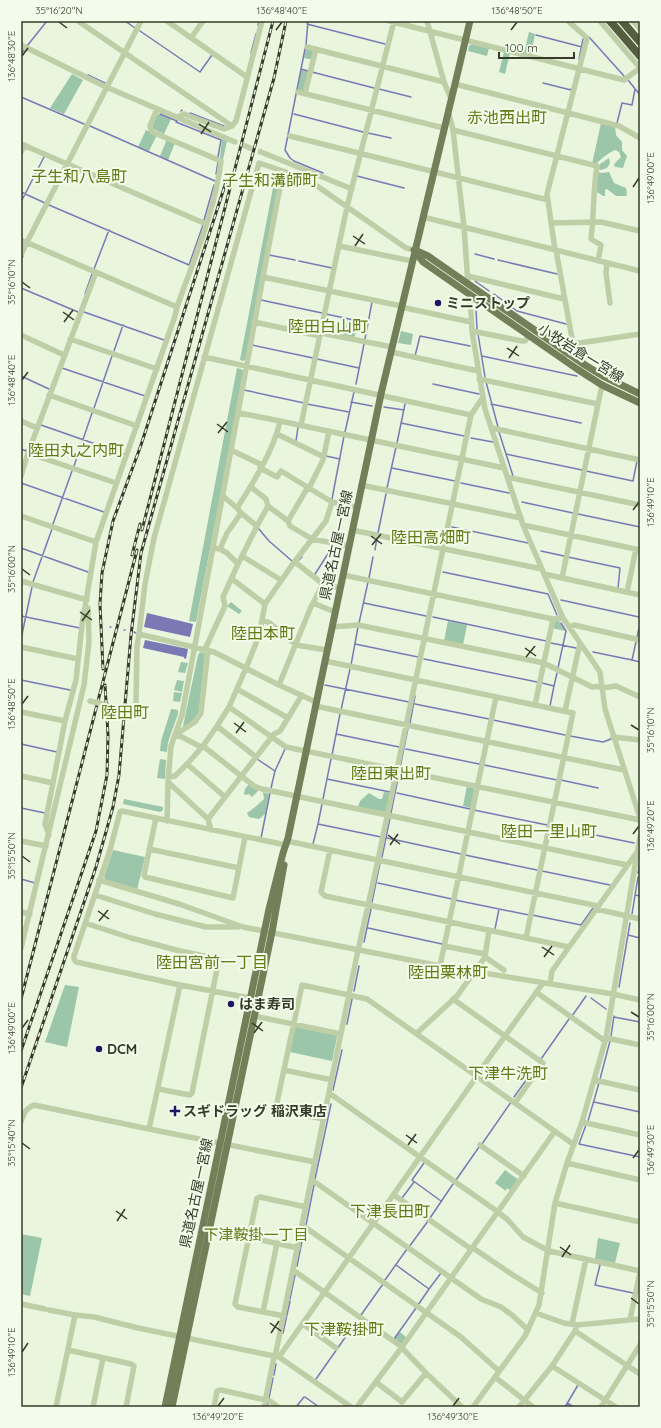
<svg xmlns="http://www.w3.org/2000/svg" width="661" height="1428" font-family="Quicksand,'Noto Sans JP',sans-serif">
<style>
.green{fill:#9bc6a9}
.water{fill:#7a79b6}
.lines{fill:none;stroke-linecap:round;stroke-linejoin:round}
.stream{stroke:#7a79b6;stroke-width:1.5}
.minor-tunnel{stroke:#c5d0b9;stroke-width:5.5;stroke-dasharray:5.5 3;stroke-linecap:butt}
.minor{stroke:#becfa7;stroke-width:5.5}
.major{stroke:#727f58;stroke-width:7}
.highway{stroke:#545d3f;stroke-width:8}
.rail-casing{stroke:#363b29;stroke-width:3}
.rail{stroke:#f3fceb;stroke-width:1.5;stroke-dasharray:4.5;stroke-linecap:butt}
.minor-bridge{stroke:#becfa7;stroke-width:5.5}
.ticks{fill:none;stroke:#363b29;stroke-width:1.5}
.poi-dot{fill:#1c1962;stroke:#f3fceb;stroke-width:1.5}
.labels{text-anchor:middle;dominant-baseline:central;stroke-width:4;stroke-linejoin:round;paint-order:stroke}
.poi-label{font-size:14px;font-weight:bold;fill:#363b29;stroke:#f3fceb;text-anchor:start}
.street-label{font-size:14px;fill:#363b29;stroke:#f3fceb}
.neighbourhood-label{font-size:15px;fill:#637a17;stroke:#f3fceb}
.quarter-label{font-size:16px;fill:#637a17;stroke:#f3fceb}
.neatline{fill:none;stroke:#363b29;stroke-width:1.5}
.ticks-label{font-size:10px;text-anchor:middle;fill:#363b29}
</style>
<rect width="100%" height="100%" fill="#e9f5dd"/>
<!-- green -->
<path class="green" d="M529 32 535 34 531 55 524 53Z
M472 44 489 48 487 56 468 51 469 46Z
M306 48 315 50 313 60 304 58Z
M504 52 510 53 505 74 499 72Z
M301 70 310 72 305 91 298 90Z
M72 74 83 80 64 114 50 108Z
M159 114 171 119 164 134 153 129 152 127 157 115Z
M601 123 615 126 616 135 622 142V150L627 156 623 168 615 167 614 164 621 157 619 152 615 150C610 152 599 160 596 164H592Z
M146 130 157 135 149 151 138 147Z
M167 139 175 143 168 160 160 156Z
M222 139 227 141 223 159 220 158Z
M609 158 610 163 607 168 601 170 598 169 600 164Z
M276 172 279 173 281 176 246 359 243 361 240 360Z
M597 172 602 173 609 172 614 183 626 188 627 194 626 196H616L607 189 605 190V196H603L597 192Z
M348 319 360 322 354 338 343 335Z
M401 331 413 334 411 345 398 343Z
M237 368 241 369 244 372 196 622 189 621Z
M231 602 242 611 239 614 227 606Z
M448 621 467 625 463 645 444 641Z
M556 621H559L565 631 552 628 554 623Z
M200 652 205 653 199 712 194 719 184 727 183 726 198 655Z
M181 662 188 663 185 673 178 672Z
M177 680 184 681 182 692 174 690Z
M174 692 182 693 180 702 173 701Z
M171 709 178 710V714L168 742 167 752 160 751 161 741Z
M160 759 166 760 165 779 157 778Z
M249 784 257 789 258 791 252 797 249 794 245 795 244 794 245 789Z
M467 786 473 787 474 790 471 808 463 806Z
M263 792 269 794 265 814 259 819 249 817 247 813 254 808 264 799Z
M384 792 391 793 386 812 358 807 360 801 369 793 379 799H382Z
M124 799 163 807V810L160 812 123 804Z
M113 850 145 857 137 890 106 880 104 877Z
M65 985 79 987 67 1047 45 1042Z
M297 1027 336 1035 337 1037 332 1061 290 1052 295 1028Z
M505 1170 519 1180 511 1191 507 1188 506 1191 495 1183Z
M21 1234 42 1238 30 1296 21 1294Z
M598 1238 620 1243 615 1263 595 1259Z
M400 1332 407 1338 403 1344H400L394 1339Z"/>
<!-- water -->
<path class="water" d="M147 613 193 624 190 637 144 627Z
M145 640 188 649 186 659 184 658V657L143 648Z"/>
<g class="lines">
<!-- stream -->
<path class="stream" d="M125 21 135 28
M307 24 385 44
M258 25 259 21
M140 31 200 72 212 55
M536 35 582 47
M589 37 624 76
M306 45 308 21
M27 46 47 21
M305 49 285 150 290 158 294 161 323 173
M251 53 256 34
M21 54 24 50
M579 59 583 39
M301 69 308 71
M312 72 374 88
M88 75 105 83
M628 80 640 95
M543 83 571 90V89
M379 89 411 97
M21 97 84 124
M181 111 182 110
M190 113 224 126
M160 114 177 121 176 122 221 140 218 157
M294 114 363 132
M617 123 622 103 632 105 635 89
M90 126 215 181
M368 133 391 138
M216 174 218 162
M357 176 404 188
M21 192 45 203
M21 202 44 157
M49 205 189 265 203 225
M204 220 214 185
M475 254 494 259
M269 255 295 260
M21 260 23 256
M498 260 557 274
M299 261 332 268
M94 269 109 230
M475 281 489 291
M21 288 78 312
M85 294 92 274
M494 294 517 311 566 324
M261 300 322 313
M476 309 477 329
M84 312 164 340
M326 314 368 323
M478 334 485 377
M365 339 372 302
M252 345 313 358
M114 351 123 325
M415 356 420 336 470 346
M482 356 577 376
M317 359 359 368
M62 368 145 396
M21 376 49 389
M486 382 498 427
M356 384 364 344
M433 384 479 394
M244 390 304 403
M351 402 372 406
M307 404 349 412
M491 404 581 423
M384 407 404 410
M94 408 112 356
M401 423 464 436
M41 425 124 454
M345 432 354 392
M499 432 513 476
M471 438 493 442
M296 441 298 427
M397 443 405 404
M21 449 26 451V450
M506 454 582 470
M326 456 340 459
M74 466 92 413
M392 468 455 481
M586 471 633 481 637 461
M21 483 104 512
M461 483 509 493
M387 488 396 447
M332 499 344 436
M522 502 573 513
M578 514 640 527
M53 524 72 471
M452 527 528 543
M258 528 269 541 292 561
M378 533 386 494
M21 548 88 572
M375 550 377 537
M541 551 564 556
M568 557 620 568 618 588
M299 560 302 557
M443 572 548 594 557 615
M315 574 333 546
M369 578 373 557
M33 582 52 529
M561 600 639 617
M364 603 426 616
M21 616 80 628
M433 617 546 641
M359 623 368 582
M110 627H111
M124 630H125
M134 632 136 633
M637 637 640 624
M21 639 32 587
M551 643 576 648
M355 644 418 657
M593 652 632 660 636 642
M424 659 537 682
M632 660 640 662
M351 665 358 627
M558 668 566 631 561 623
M21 680 70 690
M542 683 554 686 557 673
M325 685 409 702
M415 704 489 719
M550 706 554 686
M341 710 350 669
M493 720 565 735
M410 723 415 696
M336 734 399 747
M570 736 603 742 611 739
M21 744 57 752
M406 749 479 764 480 763
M332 755 340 714
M257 759 275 771
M484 765 557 780
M400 768 408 728
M327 779 390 792
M561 780 598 788
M271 788 275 771 285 749
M397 793 470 809
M323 799 331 759
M322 804 318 824 381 837
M21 808 45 813
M474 810 547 825
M391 813 399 773
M552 826 634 843
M261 838 270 793
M387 838 461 854
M313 844 318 824
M465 855 537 870
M382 857 390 818
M542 871 610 885
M638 873 640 863
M21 879 35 883
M378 883 452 899
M635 895 640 896
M455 900 529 915
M372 902 380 863
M632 914 638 877
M532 915 581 925 593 908
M368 928 442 944
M495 929 499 909
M628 935 640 938
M364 942 371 909
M619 987 630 923
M354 991 359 966
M591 998 606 1009
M572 1016 586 996
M614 1017 640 1022
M347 1024 352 999
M611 1036 614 1016
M541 1059 569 1019
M600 1079 610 1041
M333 1090 342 1050
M514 1097 537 1065
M594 1102 640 1112
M588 1121 599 1083
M482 1144 511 1102
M579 1144 640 1157
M579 1144 586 1125
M424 1163 412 1180 441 1201
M315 1179 331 1104
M456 1180 479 1147
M402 1198 414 1182
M430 1218 453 1184
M306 1225 314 1185
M409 1247 428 1221
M599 1264 600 1265 595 1285 633 1293
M396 1265 429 1289 441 1273
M297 1266 304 1231
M385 1280 407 1249
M290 1299 295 1275
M418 1305 429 1289
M361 1315 383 1284
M283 1333 290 1301
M394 1339 416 1308
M274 1375 276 1364
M316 1379 356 1322
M305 1397 319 1407
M269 1398 273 1378
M567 1403 574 1407
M267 1407 268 1404
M296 1407 304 1397
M565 1407 578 1385"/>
<!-- minor-tunnel -->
<path class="minor-tunnel" d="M250 148 261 152"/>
<!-- minor -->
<path class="minor" d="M78 21 232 126
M167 21 247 77
M389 21 624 80 640 68
M427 21 444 82 451 99
M600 21 640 68
M633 21 640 29
M191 38 203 21
M21 45 106 87 235 142
M307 47 444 82
M455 84 619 126 640 138
M298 92 444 128
M305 93 316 49
M448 110 453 130 464 227 468 284
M178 117 184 114 224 129 232 126 236 121 262 21
M453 130 597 166C593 191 594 215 591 239L601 245 598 261
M290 136 548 200
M21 144 206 224
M243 145 250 148
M21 152 25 145
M261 152 352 189
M423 217 640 271
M551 223 601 222 640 231
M21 240 177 307
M339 246 412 261
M555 250 547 194 587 38 568 21
M556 250 573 344 562 359
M21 255 27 242 141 21
M607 263 606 273 610 303
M468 276 564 299
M263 277 283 171
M470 295 472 331 485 409 523 525 563 618 600 672 605 709 640 818
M401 307 471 322
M254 322 320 336
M472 331 522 341H525L529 336
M321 333 392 347
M21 335 64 355
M70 339 157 369
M573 344 640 334
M391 352 478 371
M204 357 471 415
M479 379 598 404
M49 395 137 426
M239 413 280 421
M21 421 37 428
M301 425 347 207 394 21
M492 428 640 460
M277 434 324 457
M231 450 262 465
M28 453 116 483
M260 468 277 477 281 471 332 502 357 507
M21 476 28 453 96 272
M507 477 640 505
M361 485 521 518
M251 487 266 499 268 506 288 521 290 526 312 539 349 546
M309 488 323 460 329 431
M223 496 237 508
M21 516 96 542
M288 521 308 487
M523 525 640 550
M257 526 268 506
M352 530 542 569
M213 548 220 549 227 533 241 513
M220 549 227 553 238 564
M242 556 281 580
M295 562 323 584 340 588
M544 574 640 595
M343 575 553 619
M562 578 602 385
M232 579 265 604
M21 581 87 600
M627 592 636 549
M313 603 335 612
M262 620 270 623 296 645 327 650
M332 627 358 625 544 663 592 687 602 686
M569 627 574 625 640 640
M139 634 145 584 154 538 259 163 307 179 406 248 414 250
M21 647 78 659
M205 649 225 606 223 597 238 564 257 526 241 513 237 508C253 483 274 450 280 421L504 468
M325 661 573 713 526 938
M279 685 310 609 323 584
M602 688 616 686 640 697
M237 689 288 718
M102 704 119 708
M535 705 553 619 563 618
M315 706 624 770
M229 707 286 747 640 820
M128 709 133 708 136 703 137 647 139 634 214 652 279 685 316 702
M565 711 580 643
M21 712 65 721
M217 726 256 757
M175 735 195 722 201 713 208 650
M175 735 182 737 201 747
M613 737 640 740
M203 746 254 786 262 789 627 865
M187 764 225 797
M21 776 53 783
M168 777 175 776 187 764 203 746 217 726 229 707 246 668 259 636 265 604 292 565 326 521 332 502
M168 782 208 819 211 830
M156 818 144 875 145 877 233 898 245 837
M208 819 274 734 280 731 302 695
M167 821 168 782 171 746 182 715 263 277 401 306
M49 835 45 824 65 721 76 680 82 625 96 542 175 316 177 307C194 259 215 211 221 161L152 132 150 126 157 109
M21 841 46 846
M287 841 598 906
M149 849 239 868
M330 850 321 892 325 896 569 947
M99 880 179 904 243 927 440 966 613 994 640 1000
M95 895 155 914 206 927H238
M596 909 640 919
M21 912 30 914
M85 923 131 938 180 951 219 959 192 1093 190 1095 158 1089
M444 946 485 954
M21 948 84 685 89 642 88 608
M485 957 504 970
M440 966 496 697
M550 984 552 971 637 852
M536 992 605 1041
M250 998 180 985 76 962 74 959V956L110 850 120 812 122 811 286 845
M453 999 505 1036
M254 1016 341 1034
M417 1033 457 996 485 957 489 930
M505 1036 543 1063 515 1103
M606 1038 640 1045
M284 1070 332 1080
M477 1075 543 983
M594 1080 640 1090
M329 1093 498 1212 508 1220 523 1237 549 1251 640 1271
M324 1119 279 1110 276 1107 302 985 367 999 573 1144
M21 1122C24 1113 25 1109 34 1105L149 1129 315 1162
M582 1122 640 1135
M149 1129 180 985
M480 1145 524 1176
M567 1163 640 1180
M312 1180 481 1299 501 1307 512 1315 528 1330
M394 1195 471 1249
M555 1203 640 1222
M302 1225 461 1337 499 1371
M210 1229 298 1248
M473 1248 513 1275 542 1293
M293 1270 402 1347
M21 1304 45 1309
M49 1310 75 1315 94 1317 138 1328 279 1357 351 1407
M263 1312 277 1243
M536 1313 564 1323 577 1325 640 1319
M284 1316 238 1307 235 1304 257 1198 260 1197 306 1207
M630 1320 640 1272
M303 1324 336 1348
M572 1324 586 1259
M577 1325 575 1331 552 1366 616 1407
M575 1331 640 1374
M402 1348 426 1373 462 1407
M68 1350 131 1364 134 1366 126 1407
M275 1357 357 955 378 860 471 415 483 397
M279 1357 477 1076
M495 1377 533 1407
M376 1382 402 1402 426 1373
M56 1407 75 1315
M93 1407 103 1358
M214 1407 217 1391 221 1390 270 1401 278 1407
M264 1407 274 1357
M357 1407 402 1347 555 1131
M473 1407 525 1336 539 1305 555 1203 567 1163 582 1122 606 1038 640 836
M519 1407 552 1366
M601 1407 640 1345"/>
<!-- major -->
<path class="major" d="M414 250 423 262 577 369 602 385 640 403
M415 250 428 256 585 365 603 376 640 394
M165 1407 269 909 283 853 288 838 381 394 470 21
M172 1407 272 932 284 865"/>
<!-- highway -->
<path class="highway" d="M610 21 640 56
M622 21 640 42"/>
<defs>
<path id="rail" d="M142 530 273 21
M132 555 140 524
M103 669 100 604 102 573 113 521 141 445 226 182
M21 999 137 550
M21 1051 96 831 107 775 108 735 105 685
M21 1088 96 867 113 807 119 775 131 635 141 553 274 78 286 21"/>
</defs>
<!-- rail casing -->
<use href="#rail" class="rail-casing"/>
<!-- rail -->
<use href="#rail" class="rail"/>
<!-- minor-bridge -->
<path class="minor-bridge" d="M90 701 102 704
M119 708 128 709"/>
</g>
<!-- ticks -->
<path class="ticks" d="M59 22 67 28M276 30 282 22M511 30 517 22M22 56 28 48M199 124 211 132M201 134 209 122M633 187 639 178M353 236 365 244M355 246 363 234M22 282 30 288M63 312 74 320M64 322 73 310M507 348 519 356M509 358 517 346M22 380 28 372M217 424 228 432M218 433 227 422M633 510 639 502M371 536 382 544M372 545 381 534M22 569 30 575M80 612 92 620M82 621 90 610M525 648 536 656M526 657 535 646M22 704 28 696M234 723 246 732M631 725 639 730M236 733 244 722M633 834 639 826M388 835 400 844M390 845 398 834M22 856 30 862M98 911 109 919M99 921 108 910M542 947 554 955M544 957 552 946M631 1012 639 1017M252 1023 263 1031M22 1028 28 1020M254 1033 262 1022M406 1135 417 1143M22 1143 30 1149M408 1145 416 1134M633 1158 639 1150M116 1211 127 1219M117 1221 125 1209M560 1247 571 1255M562 1257 570 1245M631 1298 639 1304M270 1323 281 1331M271 1333 279 1321M22 1352 28 1343M218 1406 224 1398M453 1406 459 1398"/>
<!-- markers -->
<g class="poi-dot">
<circle cx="438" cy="303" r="4"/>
<circle cx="231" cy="1004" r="4"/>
<circle cx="99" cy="1049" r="4"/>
<path d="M173 1105h4v4h4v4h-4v4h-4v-4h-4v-4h4z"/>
</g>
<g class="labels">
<!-- poi labels -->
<g class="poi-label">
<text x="446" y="303">ミニストップ</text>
<text x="239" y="1004">はま寿司</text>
<text x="107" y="1049">DCM</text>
<text x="183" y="1111">スギドラッグ 稲沢東店</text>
</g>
<!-- street labels -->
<g class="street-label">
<text transform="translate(581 353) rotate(32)">小牧岩倉一宮線</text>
<text transform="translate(336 545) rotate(-78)">県道名古屋一宮線</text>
<text transform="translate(196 1193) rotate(-78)">県道名古屋一宮線</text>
</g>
<!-- neighbourhood labels -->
<g class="neighbourhood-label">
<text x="256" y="1234">下津鞍掛一丁目</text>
</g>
<!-- quarter labels -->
<g class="quarter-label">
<text x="507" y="117">赤池西出町</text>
<text x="79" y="176">子生和八島町</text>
<text x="270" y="180">子生和溝師町</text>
<text x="328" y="326">陸田白山町</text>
<text x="76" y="450">陸田丸之内町</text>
<text x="431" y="537">陸田高畑町</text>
<text x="263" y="633">陸田本町</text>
<text x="125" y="712">陸田町</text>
<text x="391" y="773">陸田東出町</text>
<text x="549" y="831">陸田一里山町</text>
<text x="212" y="962">陸田宮前一丁目</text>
<text x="448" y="972">陸田栗林町</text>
<text x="508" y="1073">下津牛洗町</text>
<text x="390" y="1211">下津長田町</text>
<text x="344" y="1329">下津鞍掛町</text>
</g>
</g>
<!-- border -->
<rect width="661" height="1428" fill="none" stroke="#f3fceb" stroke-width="44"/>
<!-- scale -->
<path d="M499 52v6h75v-6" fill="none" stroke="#363b29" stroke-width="2"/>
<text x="505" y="52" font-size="12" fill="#363b29" stroke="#f3fceb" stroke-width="3" paint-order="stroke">100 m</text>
<rect x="22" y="22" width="617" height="1384" class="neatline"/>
<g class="ticks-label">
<text x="59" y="14">35°16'20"N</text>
<text x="282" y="14">136°48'40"E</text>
<text x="517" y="14">136°48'50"E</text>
<text transform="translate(11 56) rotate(-90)" y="4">136°48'30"E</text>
<text transform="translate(650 178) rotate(-90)" y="4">136°49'00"E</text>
<text transform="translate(11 282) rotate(-90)" y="4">35°16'10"N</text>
<text transform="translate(11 380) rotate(-90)" y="4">136°48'40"E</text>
<text transform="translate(650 502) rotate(-90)" y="4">136°49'10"E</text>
<text transform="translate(11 569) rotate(-90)" y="4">35°16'00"N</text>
<text transform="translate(11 704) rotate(-90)" y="4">136°48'50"E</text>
<text transform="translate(650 730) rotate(-90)" y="4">35°16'10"N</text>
<text transform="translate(650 826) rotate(-90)" y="4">136°49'20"E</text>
<text transform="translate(11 856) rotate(-90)" y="4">35°15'50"N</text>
<text transform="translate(650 1017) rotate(-90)" y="4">35°16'00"N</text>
<text transform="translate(11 1028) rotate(-90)" y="4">136°49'00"E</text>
<text transform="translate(11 1143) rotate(-90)" y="4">35°15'40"N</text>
<text transform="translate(650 1150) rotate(-90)" y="4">136°49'30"E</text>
<text transform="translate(650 1304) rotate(-90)" y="4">35°15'50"N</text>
<text transform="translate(11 1352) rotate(-90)" y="4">136°49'10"E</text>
<text x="218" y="1420">136°49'20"E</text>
<text x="453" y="1420">136°49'30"E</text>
</g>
</svg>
